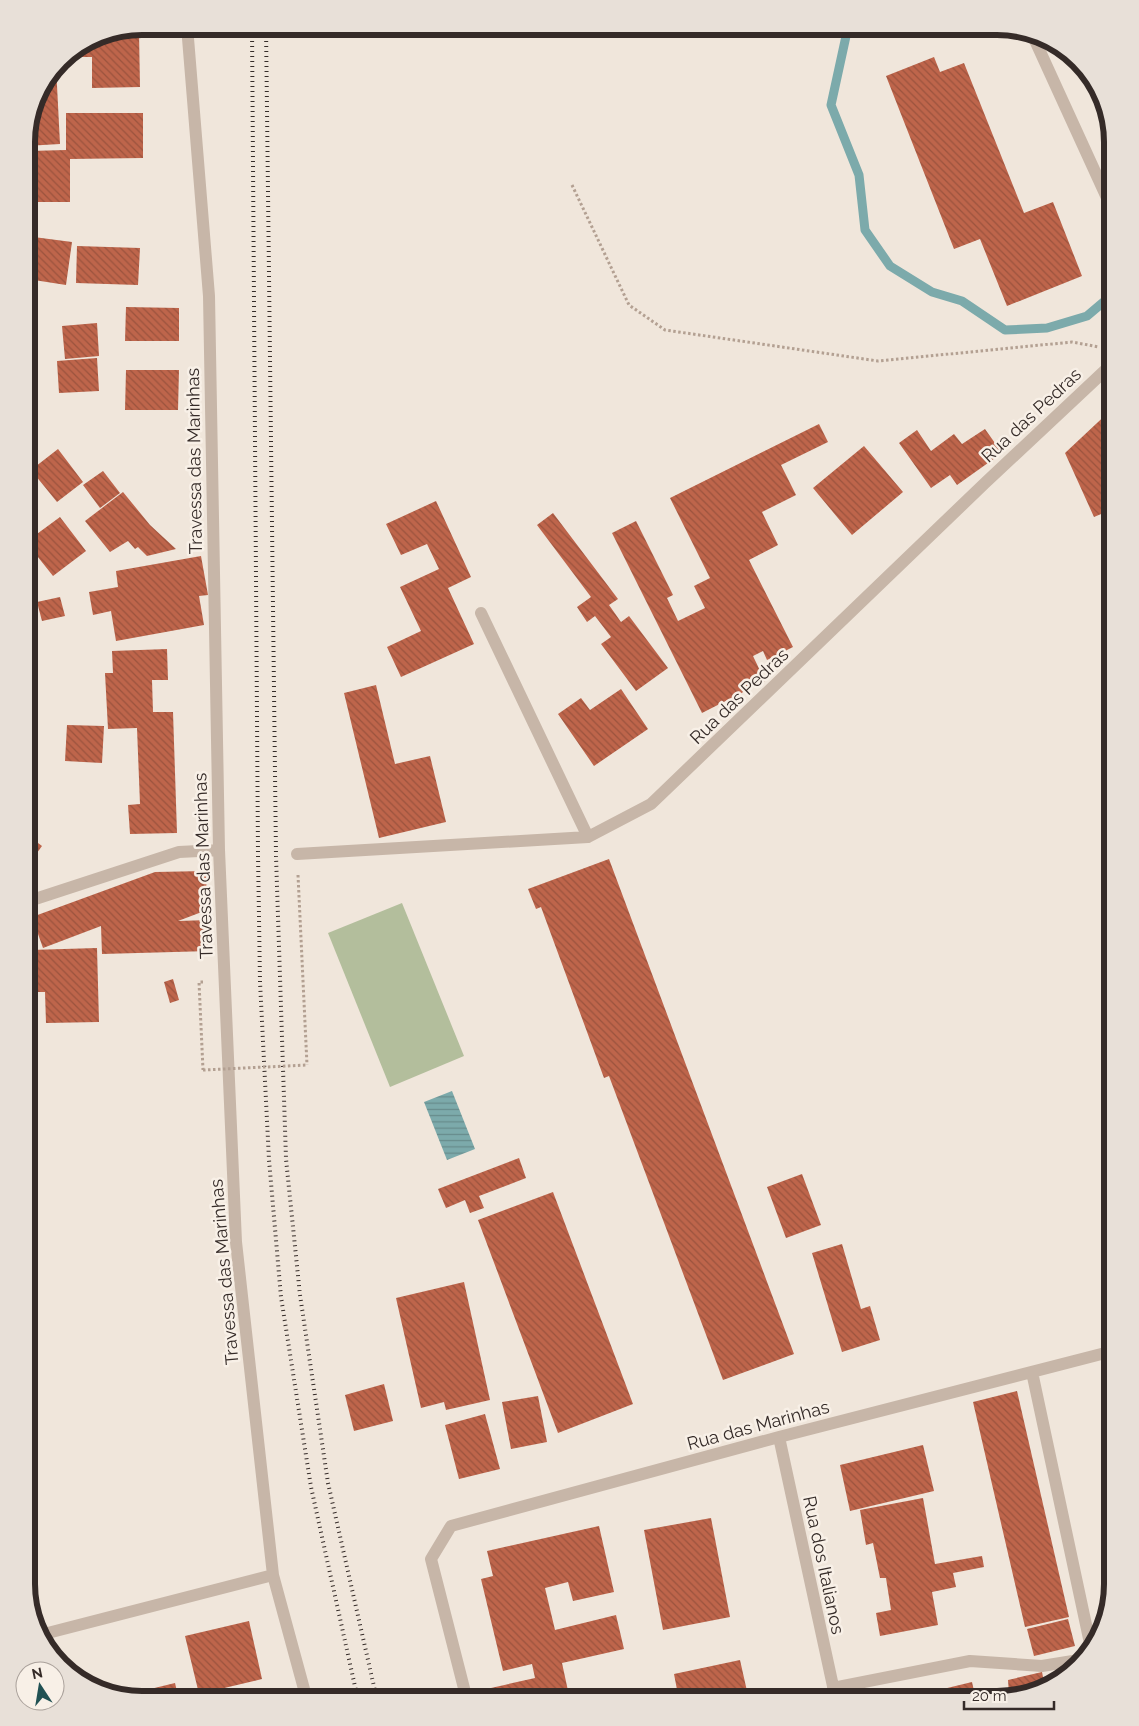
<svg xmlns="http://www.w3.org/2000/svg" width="1139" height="1726" font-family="Raleway,sans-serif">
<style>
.green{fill:#b3be9c}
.water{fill:url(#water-rules)}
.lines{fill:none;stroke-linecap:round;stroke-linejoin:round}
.stream{stroke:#7caaab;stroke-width:9}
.building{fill:url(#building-back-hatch)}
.path{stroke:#b3a092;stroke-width:3;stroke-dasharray:2.5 2.5;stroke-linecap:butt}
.minor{stroke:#c7b6a8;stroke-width:12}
.rail{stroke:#352b28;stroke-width:4;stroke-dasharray:1 4;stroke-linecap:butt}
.path-bridge{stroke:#b3a092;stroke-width:3;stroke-dasharray:2.5 2.5;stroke-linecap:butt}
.labels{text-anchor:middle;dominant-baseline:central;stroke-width:5;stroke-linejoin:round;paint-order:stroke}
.street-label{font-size:18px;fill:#352b28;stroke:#f8f0e7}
.rim{fill:none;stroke:#352b28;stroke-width:6}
</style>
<defs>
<pattern id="water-rules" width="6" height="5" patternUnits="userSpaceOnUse" patternTransform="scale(1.25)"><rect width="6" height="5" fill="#7caaab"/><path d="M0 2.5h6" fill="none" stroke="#668b8b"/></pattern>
<pattern id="building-back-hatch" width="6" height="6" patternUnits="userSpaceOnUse" patternTransform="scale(1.25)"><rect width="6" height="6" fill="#be654b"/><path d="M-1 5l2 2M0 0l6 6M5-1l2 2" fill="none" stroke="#9b533e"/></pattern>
</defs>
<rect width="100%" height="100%" fill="#f0e6db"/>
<!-- green -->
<path class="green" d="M402 903 464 1056 390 1087 328 933Z"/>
<!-- water -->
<path class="water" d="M452 1091 475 1149 447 1160 424 1102Z"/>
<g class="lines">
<!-- stream -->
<path class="stream" d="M847 26 848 27 831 105 859 175 865 230 890 266 932 292 962 301 1005 330 1047 328 1087 316 1113 294"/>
</g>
<!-- building -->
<path class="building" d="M112 32H139L140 87 92 88V57H78V48L98 35Z
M934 57 940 72 964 63 1024 213 1053 202 1082 276 1007 306 980 239 954 249 886 76Z
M56 66 60 144 26 146V135L38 91Z
M66 113H143V158L70 159V202H29V151L66 150Z
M26 236 72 242 66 285 34 280 36 261 26 260Z
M77 246 140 248 138 285 76 283Z
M126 307 179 308V341H125Z
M97 323 99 356 65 359 62 326Z
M97 358 99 391 59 393 57 361Z
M126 370H179L178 410H125Z
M1113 408V509L1094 517 1065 453Z
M819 424 828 442 781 465 796 495 762 512 778 545 749 560 793 647 767 660 763 651 753 656 765 681 702 713 612 533 636 521 673 595 667 598 678 621 705 608 694 586 710 578 670 498Z
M985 429 1002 453 957 485 950 475 931 488 899 443 917 430 931 451 954 434 962 444Z
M864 446 903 492 852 535 813 488Z
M58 449 83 482 57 502 31 470Z
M103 471 120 493 100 508 83 485Z
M123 492 150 525 176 549 147 556 138 547 135 549 128 541 110 552 85 521Z
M436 501 471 577 448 588 474 644 401 677 387 647 421 631 400 587 439 569 427 544 401 555 386 524Z
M553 513 618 599 609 605 621 622 629 616 668 668 636 691 601 644 611 637 595 616 587 622 577 607 591 597 537 525Z
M60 517 86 551 53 576 26 542Z
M1113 553V583H1112L1104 556Z
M201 556 208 595 199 596 204 625 116 641 111 611 93 615 89 592 118 587 116 571Z
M60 597 65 616 42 621 37 602Z
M167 649 168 680H152L153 712H173L177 833 130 834 128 805 140 804 137 728 108 729 105 673H113L112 651Z
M376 685 395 764 430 756 446 822 379 838 344 693Z
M621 689 648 729 594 766 558 714 581 698 590 710Z
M67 725 104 726 102 763 65 761Z
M26 834 42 846 26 868Z
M609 859 794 1354 723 1380 609 1076 604 1078 541 907 536 909 528 889Z
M206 871 207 910 178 921 209 920 210 951 102 954 101 926 43 948 32 917 155 872Z
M97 948 99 1022 46 1023 45 992H31L30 950Z
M173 979 179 1000 170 1003 164 982Z
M519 1158 526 1178 479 1196 484 1208 470 1213 465 1200 446 1208 438 1189Z
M802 1174 821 1225 786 1238 767 1187Z
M553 1192 633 1404 558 1433 478 1220Z
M842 1244 861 1309 870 1306 880 1340 842 1352 812 1253Z
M464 1282 490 1400 446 1410 444 1402 421 1408 396 1298Z
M384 1384 393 1421 354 1431 345 1395Z
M1017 1391 1069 1617 1025 1627 973 1402Z
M538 1396 547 1442 511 1449 502 1402Z
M485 1414 500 1469 459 1479 445 1425Z
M923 1445 934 1491 850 1511 840 1465Z
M923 1498 935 1564 982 1556 984 1567 953 1573 956 1587 932 1592 938 1625 880 1636 876 1613 891 1610 886 1578H880L873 1543 866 1545 860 1510Z
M711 1518 730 1617 663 1630 644 1530Z
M599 1526 614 1592 573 1601 568 1582 545 1588 555 1630 616 1615 624 1649 562 1663 570 1700H484L482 1690 535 1678 532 1664 503 1671 481 1579 493 1576 487 1551Z
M1068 1619 1075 1646 1034 1656 1027 1629Z
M249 1621 262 1679 199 1694 185 1636Z
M740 1660 749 1700H679L674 1674Z
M1042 1672 1045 1687 1017 1695 1016 1693 1009 1694 1008 1680Z
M972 1682 976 1700H911L910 1697Z
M175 1683 179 1700H144L142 1691Z"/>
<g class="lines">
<!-- path -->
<path class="path" d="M572 185 629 305 665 330 878 361 1072 342 1099 347
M298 875 307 1065
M203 982H199L203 1070"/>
<!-- minor -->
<path class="minor" d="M187 26 209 296 219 850 236 1242 273 1575 307 1700
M1033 36 1113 211
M481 613 588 837
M297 854 588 837 651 804 985 483 1113 363
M26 902 179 852 219 850
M1032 1372 1091 1648
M779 1437 836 1700
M40 1635 273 1575
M833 1688 970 1661 1042 1666 1079 1660
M467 1700 431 1559 451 1526 779 1437 1113 1351"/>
<!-- rail -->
<path class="rail" d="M252 26 258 854 260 982 269 1160 281 1297 311 1487 358 1700
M266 26 276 856 286 1159 300 1295 328 1483 377 1700"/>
<!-- path-bridge -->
<path class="path-bridge" d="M203 1070 307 1065"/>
</g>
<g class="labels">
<!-- street labels -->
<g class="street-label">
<text transform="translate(1031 415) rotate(-43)">Rua das Pedras</text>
<text transform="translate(194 461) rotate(-91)">Travessa das Marinhas</text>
<text transform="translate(739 696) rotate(-44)">Rua das Pedras</text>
<text transform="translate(203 866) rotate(-92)">Travessa das Marinhas</text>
<text transform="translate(224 1272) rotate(-95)">Travessa das Marinhas</text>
<text transform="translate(758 1425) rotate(-15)">Rua das Marinhas</text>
<text transform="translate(824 1565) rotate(78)">Rua dos Italianos</text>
</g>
</g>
<!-- crop -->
<path d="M0 0H1139V1726H0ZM142 35H997A107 107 0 0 1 1104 142V1584A107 107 0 0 1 997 1691H142A107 107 0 0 1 35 1584V142A107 107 0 0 1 142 35Z" fill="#e8e0d8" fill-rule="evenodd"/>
<path class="rim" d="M142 35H997A107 107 0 0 1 1104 142V1584A107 107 0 0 1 997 1691H142A107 107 0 0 1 35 1584V142A107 107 0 0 1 142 35Z"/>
<!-- north arrow -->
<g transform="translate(40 1686) rotate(348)"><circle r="24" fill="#f8f0e7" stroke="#aaa19b"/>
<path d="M0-4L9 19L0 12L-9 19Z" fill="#205153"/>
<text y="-8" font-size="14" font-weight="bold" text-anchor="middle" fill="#352b28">N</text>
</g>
<!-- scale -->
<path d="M964 1701v8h90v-8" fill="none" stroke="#352b28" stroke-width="2.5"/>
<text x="972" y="1701" font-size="15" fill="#352b28" stroke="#f8f0e7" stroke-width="4" paint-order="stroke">20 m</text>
</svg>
